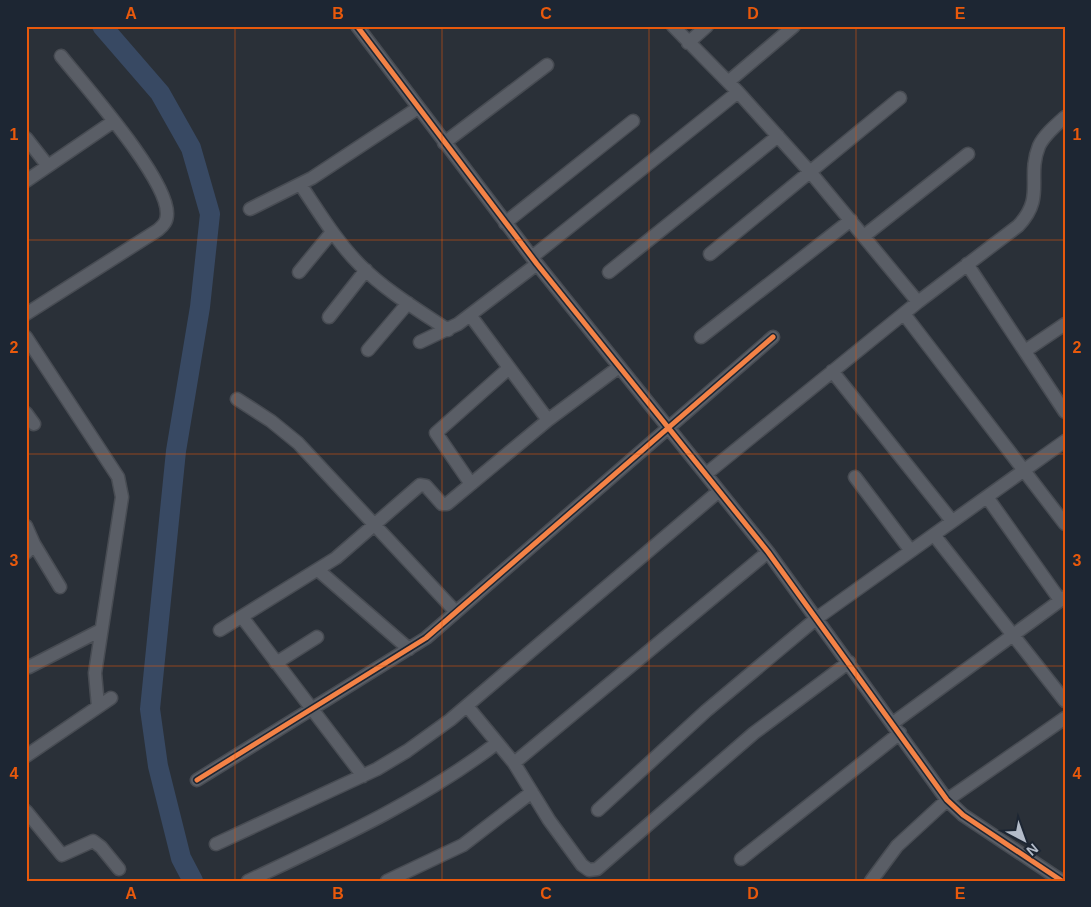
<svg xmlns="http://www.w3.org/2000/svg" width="1091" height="907" font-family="Arial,sans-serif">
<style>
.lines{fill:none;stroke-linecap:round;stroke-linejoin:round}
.river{stroke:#384963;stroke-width:20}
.minor-casing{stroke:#484c53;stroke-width:15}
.minor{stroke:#5a5e66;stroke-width:12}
.cycleway-casing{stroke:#1d2633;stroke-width:8}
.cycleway{stroke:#f48246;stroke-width:5}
.grid{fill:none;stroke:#e8590c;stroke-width:1;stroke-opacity:0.55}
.neatline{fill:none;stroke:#e8590c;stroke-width:2}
.grid-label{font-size:16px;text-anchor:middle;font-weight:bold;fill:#e8590c}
</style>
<rect width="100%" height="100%" fill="#2a3038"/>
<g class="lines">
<!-- river -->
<path class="river" d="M102 26 160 93 191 148 210 214 200 307 176 451 150 709 158 766 181 858 193 881"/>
<defs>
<path id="minor" d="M357 26 537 264 768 552 947 800 963 815 1062 881
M673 26 738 92 811 173 918 302
M688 43 707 26
M728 82 794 26
M26 138 48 166
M444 143 547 65
M26 181 114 121
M300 184C319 212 336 241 360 265 386 291 418 310 448 330
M250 209 312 178 418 108
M505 223 633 121
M864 236 968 154
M710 254 900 98
M532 257 738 92
M967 264 1065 412
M299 272 332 232
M609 272 778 136
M26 314 158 230C164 225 167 221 167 214 168 179 85 86 61 56
M904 314 1065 524
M470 315 548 420
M329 317 366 270
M26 337 118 477 122 497 95 673 98 706
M701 337 851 220
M420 342 458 324 537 264
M368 350 408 303
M1025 351 1065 324
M832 371 952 521
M237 399 271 421 298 443 455 611
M26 413 34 424
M706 474 918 302 1018 226C1046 197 1026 178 1039 146 1044 135 1056 125 1065 117
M855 477 911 551
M471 484 436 433 509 368
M987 497 1060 600
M26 526 34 544 26 553
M934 535 1065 701
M34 544 60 587
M318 570 409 649
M242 617 363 776
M220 630 336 558 420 485 426 486 442 504H447L548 420 619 367
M276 663 317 637
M29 667 101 630
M467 706 514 763 549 820 582 865 589 870 597 869 754 733 849 662
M893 723 1065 597
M26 756 111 698
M514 763 768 552
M197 780 426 638 773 337
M598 810 706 711 817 618 1065 441
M26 811 62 855 93 841 101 847 119 869
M216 844 377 769 407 751 450 720 719 491
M741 859 900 733
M248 881C335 840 421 801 497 743
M387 881 463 845 532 792
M871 881 897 846 947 800 1065 718"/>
</defs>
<!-- minor casing -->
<use href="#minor" class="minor-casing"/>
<!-- minor -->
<use href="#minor" class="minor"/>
<defs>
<path id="cycleway" d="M357 26 537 264 768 552 947 800 963 815 1062 881
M197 780 426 638 773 337"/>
</defs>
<!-- cycleway casing -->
<use href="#cycleway" class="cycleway-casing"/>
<!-- cycleway -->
<use href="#cycleway" class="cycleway"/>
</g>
<!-- grid -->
<path class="grid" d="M235 26V881M442 26V881M649 26V881M856 26V881M26 240H1065M26 454H1065M26 666H1065"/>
<!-- border -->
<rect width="1091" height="907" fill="none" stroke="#1d2633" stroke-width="55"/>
<!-- north arrow -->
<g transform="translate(1024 840) rotate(139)" stroke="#1d2633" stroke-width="4" paint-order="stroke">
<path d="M0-4L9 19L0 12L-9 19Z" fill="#b4bcc9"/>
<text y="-8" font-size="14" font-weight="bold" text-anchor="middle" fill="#b4bcc9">N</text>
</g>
<rect x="28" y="28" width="1036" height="852" class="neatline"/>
<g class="grid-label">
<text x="131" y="19">A</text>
<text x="338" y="19">B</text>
<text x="546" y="19">C</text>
<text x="753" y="19">D</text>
<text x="960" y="19">E</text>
<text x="14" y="140">1</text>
<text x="1077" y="140">1</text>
<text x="14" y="353">2</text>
<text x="1077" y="353">2</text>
<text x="14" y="566">3</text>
<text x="1077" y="566">3</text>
<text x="14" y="779">4</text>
<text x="1077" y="779">4</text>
<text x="131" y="899">A</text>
<text x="338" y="899">B</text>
<text x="546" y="899">C</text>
<text x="753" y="899">D</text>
<text x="960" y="899">E</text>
</g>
</svg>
